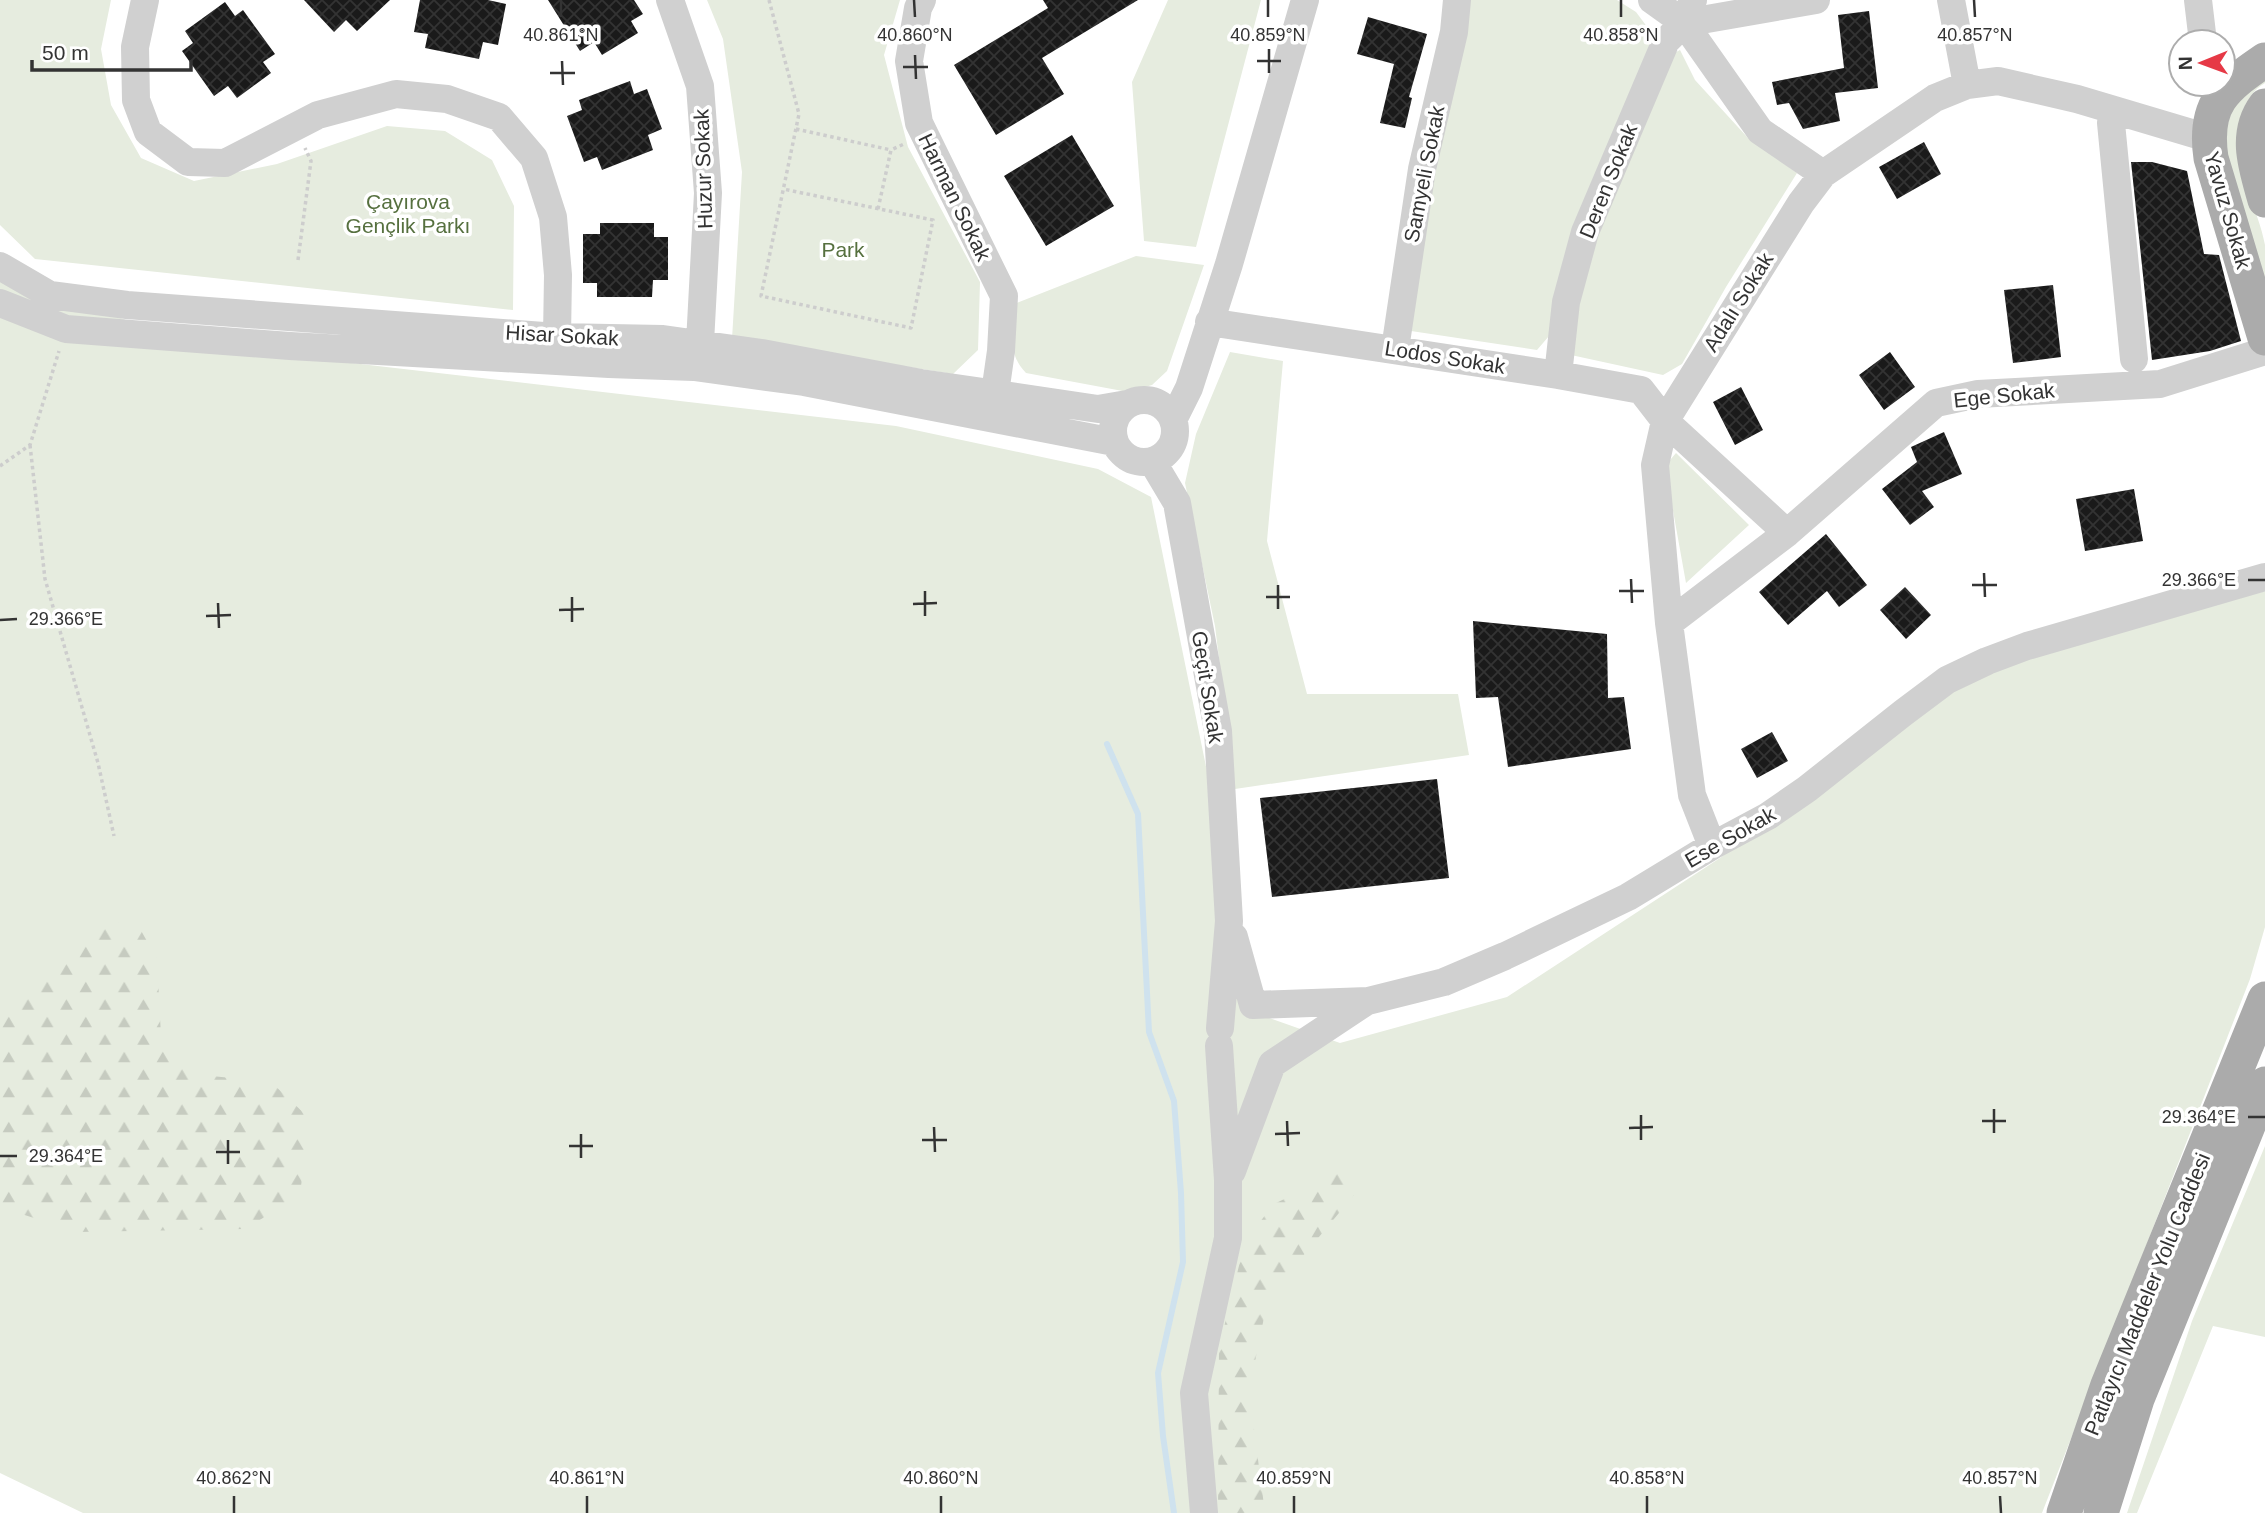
<svg xmlns="http://www.w3.org/2000/svg" width="2265" height="1513" font-family="Arial,sans-serif">
<style>
.green{fill:#e6ecdf}
.forest{fill:url(#forest-firs)}
.lines{fill:none;stroke-linecap:round;stroke-linejoin:round}
.stream{stroke:#cfe2ee;stroke-width:6}
.building{fill:url(#building-cross-hatch)}
.path{stroke:#cdcdcd;stroke-width:3.5;stroke-dasharray:3.5 3.5;stroke-linecap:butt}
.minor{stroke:#d0d0d0;stroke-width:28}
.major{stroke:#ababab;stroke-width:35}
.ticks{fill:none;stroke:#333;stroke-width:2.5}
.labels{text-anchor:middle;dominant-baseline:central;stroke-width:7;stroke-linejoin:round;paint-order:stroke}
.street-label{font-size:21px;fill:#333;stroke:#fff}
.park-label{font-size:21px;fill:#56703f;stroke:#fff}
.ticks-label{font-size:18px;text-anchor:middle;fill:#333;stroke:#fff;stroke-width:7;stroke-linejoin:round;paint-order:stroke}
</style>
<defs>
<pattern id="forest-firs" width="22" height="20" patternUnits="userSpaceOnUse" patternTransform="scale(1.75)"><rect width="22" height="20" fill="#e6ecdf"/><path d="M5 1l3.5 6h-7zM16 11l3.5 6h-7z" fill="#c6cbc0"/></pattern>
<pattern id="building-cross-hatch" width="8" height="8" patternUnits="userSpaceOnUse" patternTransform="scale(1.75)"><rect width="8" height="8" fill="#1a1a1a"/><path d="M0 0l8 8M0 8l8-8" fill="none" stroke="#333"/></pattern>
</defs>
<rect width="100%" height="100%" fill="#fff"/>
<!-- green -->
<path class="green" d="M0 0H111L101 49 111 105 141 158 194 181 277 164 387 126 445 131 492 160 514 206 513 310 35 259 0 225Z
M707 0H900L884 55 908 147 980 282 978 350 953 374 732 339 742 172 723 39Z
M1168 0H1261L1196 247 1144 241 1132 82Z
M1470 0H1617L1636 12 1651 32 1650 57 1549 336 1537 350 1411 331 1431 174Z
M1680 50 1695 80 1748 138 1797 173 1726 287 1682 364 1663 375 1571 355 1574 299 1594 230 1668 56Z
M2265 75V83C2253 90 2247 100 2242 113 2224 157 2257 201 2265 245 2265 260 2265 278 2265 294L2224 154V116Z
M1136 256 1204 265 1167 371 1152 385 1128 392 1026 373C1006 352 1013 331 1014 304Z
M0 275 196 345 896 426 1098 469 1151 497 1211 791 1252 1012 1340 1043 1507 997 1720 858 1938 693 1989 665 2265 591V927L2250 979 2042 1513H83L0 1473Z
M1230 352 1283 361 1267 541 1307 694H1458L1469 755 1235 789 1215 626 1185 483 1196 434Z
M1676 453 1749 525 1686 583 1665 466Z
M2265 1146V1337L2213 1326 2137 1513H2127L2192 1321Z"/>
<!-- forest -->
<path class="forest" d="M99 919 139 927 157 959 161 1036 192 1074 271 1082 309 1118 300 1195 245 1229 77 1232 0 1207V1006L14 1004Z
M1342 1171 1354 1195 1268 1298 1249 1391 1265 1513H1218L1219 1348 1245 1241 1274 1204Z"/>
<g class="lines">
<!-- stream -->
<path class="stream" d="M1107 744 1138 814 1149 1032 1174 1101 1181 1193 1183 1262 1158 1373 1163 1436 1174 1513"/>
</g>
<!-- building -->
<path class="building" d="M304 0H390L357 31 346 20 334 32Z
M420 0H488L506 4 498 45 483 42 479 59 425 48 428 34 414 32Z
M548 0H634L643 14 631 21 638 33 602 55 594 42 580 51Z
M1043 0H1138L1042 58 1064 94 996 135 954 65 1048 8Z
M225 2 235 16 243 10 275 54 263 62 271 73 237 98 228 86 214 96 182 51 193 43 185 31Z
M1869 11 1878 88 1835 93 1840 121 1803 129 1789 103 1777 105 1772 82 1844 68 1838 15Z
M1368 17 1427 34 1409 97 1412 98 1405 128 1380 123 1394 64 1357 54Z
M630 81 634 94 647 89 662 129 648 135 653 150 602 170 597 157 584 162 567 116 582 110 579 100Z
M1072 135 1114 206 1046 246 1004 176Z
M1924 142 1941 174 1897 199 1879 167Z
M2131 162H2152L2187 171 2204 254 2219 255 2241 341 2210 351 2152 360Z
M600 223H654V237H668V280H653L652 297H597V283H583V234H600Z
M2053 285 2061 357 2013 363 2004 290Z
M1890 352 1915 387 1884 410 1859 375Z
M1741 387 1763 430 1735 445 1713 402Z
M1944 432 1962 474 1922 491 1934 507 1910 525 1882 489 1917 462 1911 447Z
M2134 489 2143 541 2085 551 2076 499Z
M1826 534 1867 585 1839 607 1827 591 1788 625 1759 592Z
M1905 587 1931 615 1906 639 1880 610Z
M1473 621 1607 634 1608 698 1624 697 1631 749 1508 767 1498 697 1476 698Z
M1772 732 1788 761 1757 778 1741 749Z
M1437 779 1449 878 1272 897 1260 798Z"/>
<g class="lines">
<!-- path -->
<path class="path" d="M769 0 799 114 761 296 911 328 933 220 783 189
M796 129 891 150
M878 209 891 150 904 144
M298 260 311 161 305 148
M30 445 45 579 98 763 114 836
M0 466 30 445 59 351"/>
<!-- minor -->
<path class="minor" d="M145 0 135 47 136 100 148 132 188 162 225 163 318 115 396 94 447 99 499 117 534 158 553 217 558 275 557 337 560 355
M670 0 700 86 708 193 700 343 695 362
M922 0 918 8 909 61 919 123 1004 296 1001 351 995 393
M1652 0 1684 23 1760 131 1823 174
M1951 0 1967 85
M2198 0 2203 42
M1684 23 1816 0
M2114 110 2111 123 2134 359
M0 266 50 295 127 305 557 337 663 339 762 353 921 383 1098 409 1127 404
M0 303 66 329 290 346 609 364 694 367 804 382 1114 442
M1209 322 1558 375 1641 390 1665 421 1787 533
M1395 349 1422 169 1454 32 1457 0
M1558 375 1566 302 1585 232 1666 41 1684 23 1693 0
M1113 431a31 31 0 1 1 62 0a31 31 0 1 1-62 0Z
M1173 420 1189 388 1229 264 1305 0
M1152 461 1177 503 1218 731 1229 921 1220 1028
M1669 623 1787 533 1936 403 1978 394 2160 384 2265 351
M1712 846 1692 795 1669 623 1655 465 1665 421 1801 203 1823 174 1935 98 1967 85 1998 81 2077 99 2208 138
M1234 937 1253 1005
M1253 1005 1368 1001 1444 982 1505 956 1628 897 1712 846 1768 816 1807 789 1903 713 1947 680 1987 661 2027 646 2265 577
M1232 1171 1272 1064 1367 1001
M1204 1513 1194 1393 1228 1238V1180L1219 1046"/>
<!-- major -->
<path class="major" d="M2265 60C2224 88 2203 104 2211 158L2265 338
M2265 106C2244 135 2256 168 2265 200
M2064 1513 2108 1385 2265 999
M2101 1513 2137 1399 2265 1084"/>
</g>
<!-- ticks -->
<path class="ticks" d="M561 0V17M914 0 915 17M1268 0V17M1621 0V17M1974 0 1975 17M1269 49V73M915 55 916 79M562 61 563 85M1257 61H1281M903 67H928M550 73H575M1984 573 1985 597M1631 579 1632 603M2248 580H2265M1278 585V609M1972 585H1997M925 591V616M1619 591H1644M572 597V622M1266 597H1290M218 603 219 628M913 604 937 603M559 610 584 609M206 616 231 615M0 620 17 619M1994 1109V1133M1641 1115V1140M2248 1117H2265M1287 1121 1288 1146M1982 1121H2006M934 1127 935 1152M1629 1128 1653 1127M581 1134V1158M1275 1134 1300 1133M228 1140V1164M922 1140H947M569 1146H593M216 1152H240M0 1156H17M234 1496V1513M587 1496V1513M941 1496V1513M1294 1496V1513M1647 1496V1513M2000 1496 2001 1513"/>
<g class="labels">
<!-- street labels -->
<g class="street-label">
<text transform="translate(703 169) rotate(-92)">Huzur Sokak</text>
<text transform="translate(1424 174) rotate(-79)">Samyeli Sokak</text>
<text transform="translate(1608 181) rotate(-68)">Deren Sokak</text>
<text transform="translate(955 197) rotate(64)">Harman Sokak</text>
<text transform="translate(2228 210) rotate(74)">Yavuz Sokak</text>
<text transform="translate(1738 302) rotate(-58)">Adalı Sokak</text>
<text transform="translate(562 335) rotate(3)">Hisar Sokak</text>
<text transform="translate(1445 357) rotate(9)">Lodos Sokak</text>
<text transform="translate(2004 395) rotate(-6)">Ege Sokak</text>
<text transform="translate(1208 687) rotate(81)">Geçit Sokak</text>
<text transform="translate(1730 837) rotate(-30)">Ese Sokak</text>
<text transform="translate(2147 1294) rotate(-68)">Patlayıcı Maddeler Yolu Caddesi</text>
</g>
<!-- park labels -->
<g class="park-label">
<text x="408" y="201">Çayırova<tspan x="408" dy="24">Gençlik Parkı</tspan></text>
<text x="843" y="249">Park</text>
</g>
</g>
<g class="ticks-label">
<text x="561" y="41">40.861°N</text>
<text x="915" y="41">40.860°N</text>
<text x="1268" y="41">40.859°N</text>
<text x="1621" y="41">40.858°N</text>
<text x="1975" y="41">40.857°N</text>
<text x="2199" y="586">29.366°E</text>
<text x="66" y="625">29.366°E</text>
<text x="2199" y="1123">29.364°E</text>
<text x="66" y="1162">29.364°E</text>
<text x="234" y="1484">40.862°N</text>
<text x="587" y="1484">40.861°N</text>
<text x="941" y="1484">40.860°N</text>
<text x="1294" y="1484">40.859°N</text>
<text x="1647" y="1484">40.858°N</text>
<text x="2000" y="1484">40.857°N</text>
</g>
<!-- north arrow -->
<g transform="translate(2202 63) rotate(269)"><circle r="33" fill="#ffffff" stroke="#adadad" stroke-width="2"/>
<path d="M0-5L12 26L0 18L-12 26Z" fill="#e63946"/>
<text y="-10" font-size="19" font-weight="bold" text-anchor="middle" fill="#333333">N</text>
</g>
<!-- scale -->
<path d="M32 60v10h159v-10" fill="none" stroke="#333333" stroke-width="3.5"/>
<text x="42" y="60" font-size="21" fill="#333333" stroke="#ffffff" stroke-width="5" paint-order="stroke">50 m</text>
</svg>
